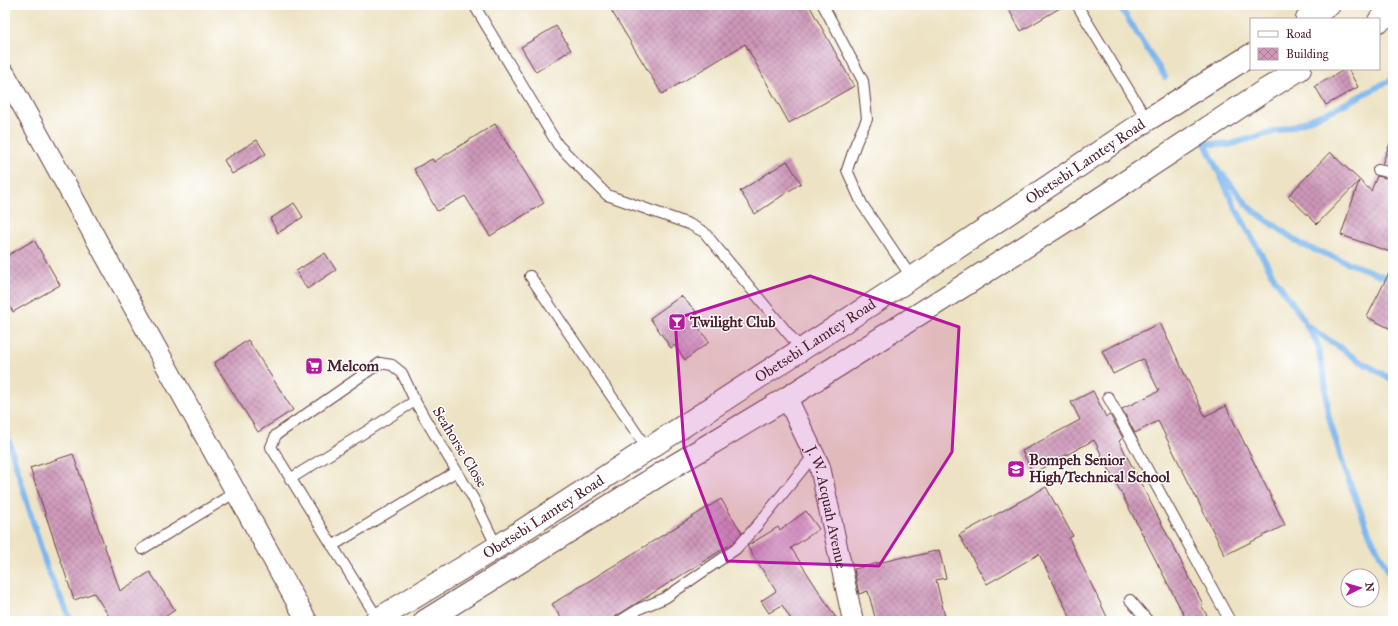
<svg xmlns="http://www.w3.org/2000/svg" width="1398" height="626" font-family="'IM FELL Great Primer',serif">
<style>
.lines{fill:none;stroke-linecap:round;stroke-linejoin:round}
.stream{stroke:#7bb6ed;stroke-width:6}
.building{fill:url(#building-cross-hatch)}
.service-casing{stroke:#623c42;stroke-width:12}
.minor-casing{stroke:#623c42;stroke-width:22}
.secondary-casing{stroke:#623c42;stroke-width:24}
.service{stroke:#fff;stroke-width:10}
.minor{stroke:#fff;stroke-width:20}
.secondary{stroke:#fff;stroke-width:22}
.marked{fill:#b5179e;fill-opacity:0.2;stroke:#b5179e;stroke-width:3;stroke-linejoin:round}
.labels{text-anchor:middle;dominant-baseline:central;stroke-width:3;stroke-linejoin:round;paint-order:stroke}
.street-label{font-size:15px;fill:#4a1f2b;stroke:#fff}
.poi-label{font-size:15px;font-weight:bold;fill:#4a1f2b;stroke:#fff;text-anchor:start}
</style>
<defs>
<pattern id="building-cross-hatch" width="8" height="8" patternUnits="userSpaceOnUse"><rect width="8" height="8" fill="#ce97b9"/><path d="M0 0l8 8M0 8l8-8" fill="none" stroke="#a97b97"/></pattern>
</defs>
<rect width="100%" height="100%" fill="#fff"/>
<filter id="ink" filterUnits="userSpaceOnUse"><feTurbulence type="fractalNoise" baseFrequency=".025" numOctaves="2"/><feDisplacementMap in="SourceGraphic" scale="8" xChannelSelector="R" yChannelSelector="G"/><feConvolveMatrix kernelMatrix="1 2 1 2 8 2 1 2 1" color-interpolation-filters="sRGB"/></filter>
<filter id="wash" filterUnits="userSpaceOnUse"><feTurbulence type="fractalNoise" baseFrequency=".012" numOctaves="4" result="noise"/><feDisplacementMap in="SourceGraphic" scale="16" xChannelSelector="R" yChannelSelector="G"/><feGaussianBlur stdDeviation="0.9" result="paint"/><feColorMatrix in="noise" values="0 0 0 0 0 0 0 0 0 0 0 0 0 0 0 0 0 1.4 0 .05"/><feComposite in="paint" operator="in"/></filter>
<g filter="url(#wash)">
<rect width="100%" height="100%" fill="#ede3c4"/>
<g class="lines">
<!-- stream -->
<path class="stream" d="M1119 5 1165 77
M1205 143 1237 211 1275 279 1300 314 1317 343 1325 381 1328 414 1344 468 1370 535 1393 580
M1205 143 1228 145 1294 126 1335 109 1393 79
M1223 175 1250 208 1302 245 1393 280
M1308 326 1358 360 1393 380
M5 429 47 568 71 621"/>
</g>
<g id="blocks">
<!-- building -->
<path class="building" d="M608 5H809L854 86 789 123 745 44 662 94Z
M1006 5H1065L1021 31Z
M556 26 571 50 536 72 521 47Z
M1346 69H1348L1358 87 1326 105 1315 86Z
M495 124 544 203 490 236 465 196 437 211 414 169 432 159 434 162Z
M1392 138H1393V166L1382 164Z
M257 140 266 154 232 174 224 160Z
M1330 152 1371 191 1377 176 1393 179V253L1341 235 1359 181 1317 224 1288 196Z
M787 161 801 183 755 214 740 191Z
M294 203 303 217 278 233 270 219Z
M34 240 60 285 13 312 5 298V257Z
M325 253 336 270 307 289 296 271Z
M1393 265V330L1367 317Z
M681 296 695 310 702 326 699 328 709 342 685 360 675 345 671 348 650 318Z
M1160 323 1205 416 1226 406 1285 525 1225 555 1158 421 1135 433 1122 409 1159 391 1143 359 1113 374 1102 351Z
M248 340 293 410 258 432 214 363Z
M1093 391 1106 417 1110 415 1123 438 1119 441 1203 604 1201 605 1210 621H1187L1094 440 1033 473 1022 451 1080 420 1071 402Z
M73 454 120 591 150 572 175 610 159 621H112L94 593 74 600 30 468Z
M1046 487 1073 536 1069 538 1109 621H1072L1039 554 987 584 959 535Z
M721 499 742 533 733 543 608 621H563L552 604Z
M806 511 819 529 791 548 838 621H792L782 605 769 613 761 601 776 591 747 546 778 527 780 530Z
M939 550 946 578 936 580 946 621H876L868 591 859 594 854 569 907 556V558Z"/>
</g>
</g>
<g filter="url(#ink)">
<use href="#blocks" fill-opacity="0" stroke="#623c42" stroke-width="1"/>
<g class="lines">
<defs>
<path id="service" d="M474 5 558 145 607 195 689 224 704 232 801 349
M823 5 863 81 867 119 856 143 847 170 862 204 912 278
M1077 5 1147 120
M1378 170 1393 173
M530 276 648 450
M1108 397 1230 621
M290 479 415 401
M332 546 457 471
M142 549 236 492
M1130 600 1148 621
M378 619 271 447 276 435 380 363 392 365 402 373 415 401 424 417 473 498 497 547
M620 621 641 608 665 598 736 549 760 522 814 455"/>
<g id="minor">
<path d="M5 74 307 621"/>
<path id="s1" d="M787 398 820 467 853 621"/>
</g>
<g id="secondary">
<path d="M1307 19 1329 5"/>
<path d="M1379 21 1393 12"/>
<path id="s2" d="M375 621 497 547 927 268 1147 120 1251 55"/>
<path d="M425 621 672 467 787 398 1086 208 1264 91 1300 69"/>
</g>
</defs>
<!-- service casing -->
<use href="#service" class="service-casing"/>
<!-- minor casing -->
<use href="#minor" class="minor-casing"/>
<!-- secondary casing -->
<use href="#secondary" class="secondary-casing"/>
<!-- service -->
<use href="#service" class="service"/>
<!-- minor -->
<use href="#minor" class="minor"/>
<!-- secondary -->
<use href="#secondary" class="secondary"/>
</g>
</g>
<!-- marked area -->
<path class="marked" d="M810 276 959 327 952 452 879 566 727 561 684 447 675 319Z"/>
<!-- icons -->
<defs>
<symbol id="bar-square" viewBox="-11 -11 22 22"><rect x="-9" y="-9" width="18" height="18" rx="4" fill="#b5179e" stroke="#fff"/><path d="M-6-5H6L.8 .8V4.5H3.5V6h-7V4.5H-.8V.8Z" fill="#fff"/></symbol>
<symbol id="supermarket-square" viewBox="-11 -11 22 22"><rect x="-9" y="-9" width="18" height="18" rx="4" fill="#b5179e" stroke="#fff"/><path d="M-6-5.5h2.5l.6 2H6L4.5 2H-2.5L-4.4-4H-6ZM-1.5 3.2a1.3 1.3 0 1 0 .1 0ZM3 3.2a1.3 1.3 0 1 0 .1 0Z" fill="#fff"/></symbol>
<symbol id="school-square" viewBox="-11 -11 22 22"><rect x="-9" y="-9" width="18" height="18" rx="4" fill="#b5179e" stroke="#fff"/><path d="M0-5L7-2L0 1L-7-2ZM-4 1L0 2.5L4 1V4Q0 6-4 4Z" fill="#fff"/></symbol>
</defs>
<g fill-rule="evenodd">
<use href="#bar-square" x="667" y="312" width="20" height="20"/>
<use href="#supermarket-square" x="304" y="356" width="20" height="20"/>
<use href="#school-square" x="1006" y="459" width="20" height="20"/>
</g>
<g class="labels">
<!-- street labels -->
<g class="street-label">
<text stroke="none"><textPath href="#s2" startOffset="846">Obetsebi Lamtey Road</textPath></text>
<text stroke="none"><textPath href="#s2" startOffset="522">Obetsebi Lamtey Road</textPath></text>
<text transform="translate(460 447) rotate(59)">Seahorse Close</text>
<text stroke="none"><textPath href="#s1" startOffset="117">J. W. Acquah Avenue</textPath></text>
<text stroke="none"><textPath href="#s2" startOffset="198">Obetsebi Lamtey Road</textPath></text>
</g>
<!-- poi labels -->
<g class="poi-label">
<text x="690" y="322">Twilight Club</text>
<text x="327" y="366">Melcom</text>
<text x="1029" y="460">Bompeh Senior<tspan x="1029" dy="17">High/Technical School</tspan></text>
</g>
</g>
<!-- margin -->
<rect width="1398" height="626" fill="none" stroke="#fff" stroke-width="20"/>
<!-- legend -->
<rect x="1250" y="18" width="130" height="52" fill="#ffffff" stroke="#b7a5aa"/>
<rect x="1258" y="31" width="20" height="6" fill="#ffffff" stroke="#b7a5aa"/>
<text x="1286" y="38" font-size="12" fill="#4a1f2b">Road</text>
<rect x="1258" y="48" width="20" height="12" fill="url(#building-cross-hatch)" stroke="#b7a5aa"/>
<text x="1286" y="58" font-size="12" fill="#4a1f2b">Building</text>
<!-- north arrow -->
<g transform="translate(1360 588) rotate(85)"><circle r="19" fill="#ffffff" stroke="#b7a5aa"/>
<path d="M0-3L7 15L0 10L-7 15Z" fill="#b5179e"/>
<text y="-6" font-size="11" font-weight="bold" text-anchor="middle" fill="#4a1f2b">N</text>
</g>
</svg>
